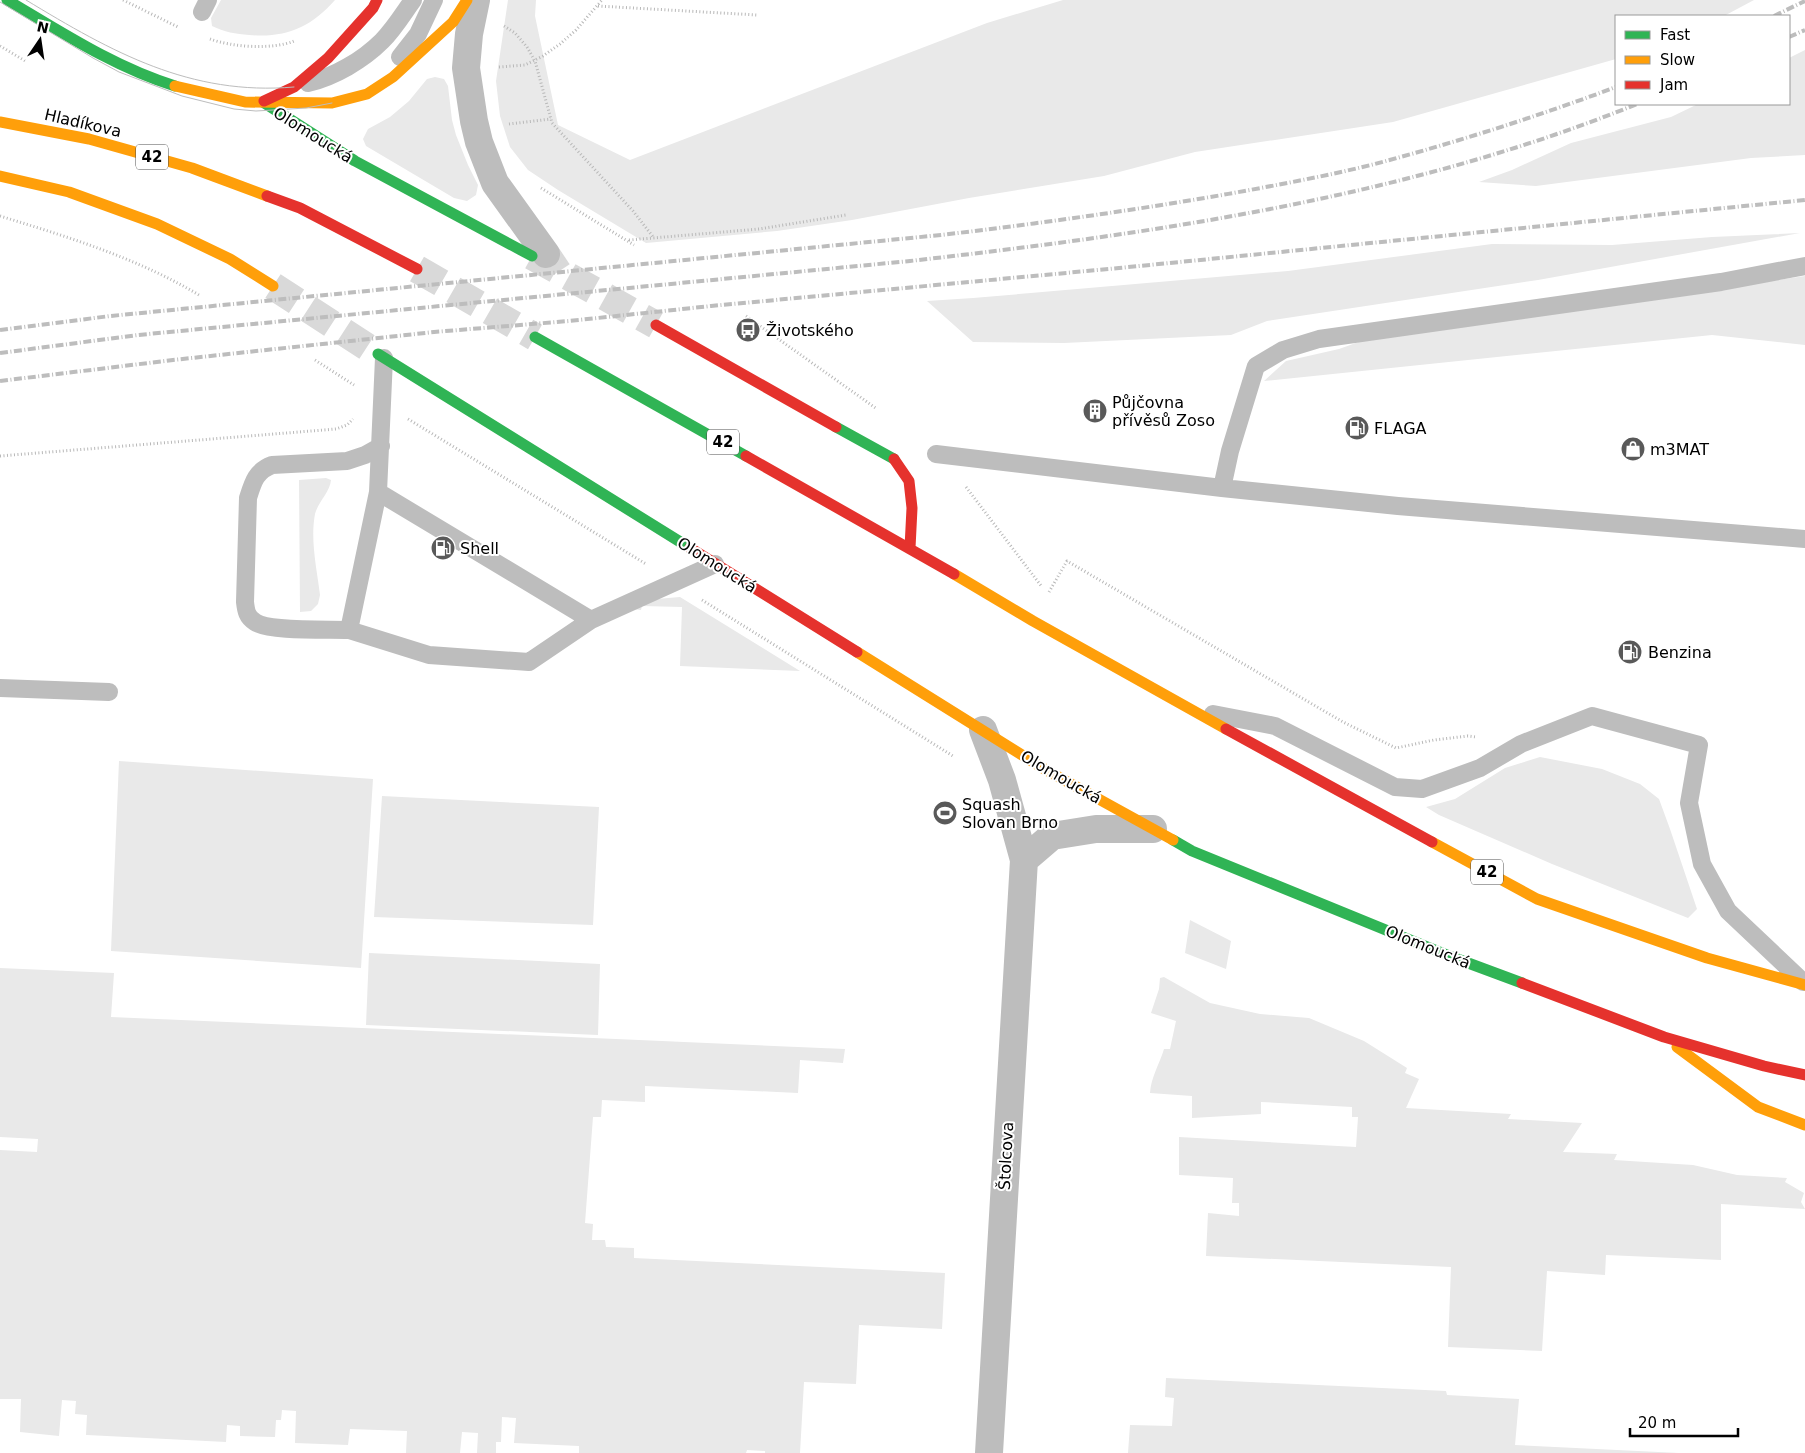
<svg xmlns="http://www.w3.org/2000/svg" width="1805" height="1453" font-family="'DejaVu Sans',sans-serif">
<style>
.green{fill:#e9e9e9}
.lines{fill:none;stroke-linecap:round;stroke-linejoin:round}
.street-tunnel{stroke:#d9d9d9;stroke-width:28;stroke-dasharray:28 14;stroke-linecap:butt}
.secondary-tunnel{stroke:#d9d9d9;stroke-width:28;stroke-dasharray:28 14;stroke-linecap:butt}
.primary-tunnel{stroke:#d9d9d9;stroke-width:28;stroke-dasharray:28 14;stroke-linecap:butt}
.path{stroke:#b8b8b8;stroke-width:3;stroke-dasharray:1 2.5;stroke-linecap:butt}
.lane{stroke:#bdbdbd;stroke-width:18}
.street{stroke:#bdbdbd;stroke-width:28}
.fast{stroke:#30b455;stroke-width:11}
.slow{stroke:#ff9f0a;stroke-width:11}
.jam{stroke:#e5322d;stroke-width:11}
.tram{stroke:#bdbdbd;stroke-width:1}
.rail{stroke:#bdbdbd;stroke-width:4;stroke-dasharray:8 2.5 1 2.5;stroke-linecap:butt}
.labels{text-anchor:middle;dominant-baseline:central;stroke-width:4;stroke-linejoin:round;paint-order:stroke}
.shield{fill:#fff;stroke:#4c4c4c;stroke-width:1}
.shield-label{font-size:15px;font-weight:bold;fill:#000}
.street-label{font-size:16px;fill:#000;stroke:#fff}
.poi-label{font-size:16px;fill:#000;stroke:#fff;text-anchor:start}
</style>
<rect width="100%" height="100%" fill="#fff"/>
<!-- green -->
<path class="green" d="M221 0H335C310 28 286 38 249 35 236 34 224 32 212 26L211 18Z
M508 0H536L535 16 558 125 630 160 987 23 1063 0H1754L1724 16H1616V59L1393 122 1195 152 1104 176 969 198 852 220 777 231 646 243 558 190 528 170 510 147 500 116 496 81Z
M1805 50V155L1751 158 1536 186 1479 182 1512 170 1571 143 1671 117 1698 104H1789V58Z
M435 77 444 79 448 86 452 120 456 135 468 165 478 185 476 195 467 201 454 198 366 146 363 139 368 129 390 117 409 101 427 79Z
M1800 233 1538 280 1267 321 1231 335 1064 343 973 342 927 301 973 298 1288 271 1492 244 1612 245 1712 237Z
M1805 276V345L1712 335 1264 381 1286 361 1339 349 1403 326 1663 297Z
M326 478 331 480C330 492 318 502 315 514 310 540 317 570 320 595L318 604 311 611 300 612 299 480Z
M680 597 800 671 680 666 682 607 642 606 641 610 632 609 634 606 657 599Z
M1540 757 1602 769 1640 784 1659 799 1670 829 1697 909 1688 918 1552 864 1439 815 1426 807 1455 799 1505 768Z
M119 761 373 779 361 968 111 951Z
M382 796 599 807 593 925 374 917Z
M1190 920 1231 941 1226 969 1185 953Z
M369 953 600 964 598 1035 366 1025Z
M0 968 114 973 111 1017 845 1049 843 1063 800 1060 798 1093 645 1086V1102L602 1100 601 1117H593L585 1223 593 1224 592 1240H605L606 1247 634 1248V1258L945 1273 942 1329 859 1325 856 1384 804 1382 800 1453H765V1451L747 1450 746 1453H579V1446L514 1443 516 1418 502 1417 501 1442H496V1453H477L478 1433 462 1432 460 1453H406L407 1431 350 1429 348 1445 295 1443 296 1411 282 1410 281 1420H276L275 1437 240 1436V1426L227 1425 226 1442 87 1435H86L87 1415 75 1414 76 1401 62 1400 59 1436 20 1432 21 1399H0V1150L37 1152 38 1139 0 1137Z
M1164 977 1210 1003 1260 1014 1309 1018 1364 1041 1407 1068 1405 1073 1419 1079 1406 1108 1511 1114 1508 1119 1582 1123 1563 1152 1617 1154 1614 1160 1693 1165 1737 1175 1787 1178 1785 1182 1804 1193 1801 1202 1805 1209 1721 1204V1260L1606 1255 1605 1275 1547 1271 1542 1351 1448 1347 1451 1267 1206 1256 1208 1213 1239 1216V1203H1232L1233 1178 1179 1175V1137L1356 1147 1358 1117H1352V1107L1261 1102V1114L1192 1118V1096L1150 1093C1151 1077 1160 1063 1164 1049H1170L1176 1021 1151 1013 1159 989 1160 978Z
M1166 1378 1446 1391 1447 1395 1519 1399 1515 1445 1679 1453H1128L1130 1425 1172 1426 1174 1398 1165 1397Z"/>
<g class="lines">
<!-- street-tunnel -->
<path class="street-tunnel" d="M546 254 558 272"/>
<!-- secondary-tunnel -->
<path class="secondary-tunnel" d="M532 256 656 325"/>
<!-- primary-tunnel -->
<path class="primary-tunnel" d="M417 269 535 337
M273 286 378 354"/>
<!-- path -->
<path class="path" d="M123 0 178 27
M598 6 757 15
M504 26 515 33 527 47 535 61 552 123 633 211 654 238
M210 39C231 47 273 50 294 41
M0 46 27 62
M499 67 525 65 543 56 560 44 576 30 602 0
M509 124 551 119
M541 188 634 245
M0 216C68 237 137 258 199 295
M629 240 759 229 846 215
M746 316 877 409
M315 360 354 385
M408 419 646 564
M0 456 336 429 347 425 353 419
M966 487 1042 587
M1049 592 1067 561 1343 722 1396 748 1434 740 1468 736 1476 737
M702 600 953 756"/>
<!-- lane -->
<path class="lane" d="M202 12 208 0
M400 57 418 34 434 0
M308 83C334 77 363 60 382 41 394 29 403 14 413 0
M384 358 378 492 591 620 715 564
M936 454 1222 488 1398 506 1805 539
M1222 488 1230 451 1256 366 1283 350 1319 339 1721 282 1805 266
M378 492 349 630 429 655 529 662 591 620
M349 630C330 629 268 632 255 622 247 617 246 611 245 602L248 498C253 482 256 471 272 465L347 461 365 455 381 446
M0 688 109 692
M1213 714 1275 726 1395 787 1422 789 1480 768 1521 744 1592 716 1699 745 1689 803 1702 864 1728 911 1803 982"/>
<!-- street -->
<path class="street" d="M476 0 469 34 466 68 474 121 479 142 495 183 546 254
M983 730 1002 780 1024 860 1052 836 1096 829H1153
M989 1453 1024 860"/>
<!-- fast -->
<path class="fast" d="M7 0C61 32 114 67 175 86
M263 102 355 161 532 256
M535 337 746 456
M378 354 690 548
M836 427 894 459
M1173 840 1192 851 1452 957 1522 983"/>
<!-- slow -->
<path class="slow" d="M175 86 245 102 332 103 367 94 393 77 453 22 467 0
M0 122 89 139 192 168 267 196
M0 176 69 192 157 224 230 259 273 286
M954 574 1033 621 1226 729
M857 652 1046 770 1173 840
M1432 842 1537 899 1707 958 1805 985
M1677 1047 1758 1107 1805 1125"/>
<!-- jam -->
<path class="jam" d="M264 101 294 87 328 58 373 8 377 0
M267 196 300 208 417 269
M656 325 836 427
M746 456 954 574
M894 459 909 481 912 508 910 548
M690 548 857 652
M1226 729 1432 842
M1522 983 1664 1037 1764 1066 1805 1075"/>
<!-- tram -->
<path class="tram" d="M26 0C112 52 190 96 294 87
M0 2 93 58 119 72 182 96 234 109 256 111 306 108 332 103"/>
<!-- rail -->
<path class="rail" d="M1774 16 1805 1
M1789 37 1805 30
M0 330 110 316 941 235C1035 224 1129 211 1222 195 1272 186 1322 177 1371 165 1454 143 1536 117 1616 87
M0 353 138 335 910 261C1157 233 1405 198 1637 104
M0 381 173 360 434 332 569 321 711 306 1119 268 1805 200"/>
</g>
<!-- icons -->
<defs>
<symbol id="bus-disc" viewBox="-11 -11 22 22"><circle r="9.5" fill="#595959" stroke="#fff"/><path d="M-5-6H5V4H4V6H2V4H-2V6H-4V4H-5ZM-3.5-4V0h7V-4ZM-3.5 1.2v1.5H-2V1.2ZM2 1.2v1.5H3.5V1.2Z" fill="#fff"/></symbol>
<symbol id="building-disc" viewBox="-11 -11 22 22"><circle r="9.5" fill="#595959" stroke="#fff"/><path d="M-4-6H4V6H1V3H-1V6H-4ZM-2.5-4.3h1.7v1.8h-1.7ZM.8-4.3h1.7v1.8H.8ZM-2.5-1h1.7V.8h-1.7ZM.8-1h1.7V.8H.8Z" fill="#fff"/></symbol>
<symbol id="fuel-disc" viewBox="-11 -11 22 22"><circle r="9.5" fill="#595959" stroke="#fff"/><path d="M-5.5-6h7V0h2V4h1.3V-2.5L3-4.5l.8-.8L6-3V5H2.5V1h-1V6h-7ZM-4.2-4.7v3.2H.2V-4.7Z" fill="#fff"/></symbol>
<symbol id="shop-disc" viewBox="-11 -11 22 22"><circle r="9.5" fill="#595959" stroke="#fff"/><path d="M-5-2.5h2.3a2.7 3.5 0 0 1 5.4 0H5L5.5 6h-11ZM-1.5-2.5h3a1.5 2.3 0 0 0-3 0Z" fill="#fff"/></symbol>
<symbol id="stadium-disc" viewBox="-11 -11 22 22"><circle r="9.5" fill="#595959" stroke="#fff"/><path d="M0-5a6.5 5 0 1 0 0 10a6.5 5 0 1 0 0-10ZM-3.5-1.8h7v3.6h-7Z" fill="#fff"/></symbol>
</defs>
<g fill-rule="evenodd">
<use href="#bus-disc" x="734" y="316" width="28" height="28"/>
<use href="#building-disc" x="1081" y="397" width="28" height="28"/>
<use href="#fuel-disc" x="1343" y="414" width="28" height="28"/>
<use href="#shop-disc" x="1619" y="435" width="28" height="28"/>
<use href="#fuel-disc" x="429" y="534" width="28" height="28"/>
<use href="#fuel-disc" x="1616" y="638" width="28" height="28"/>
<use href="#stadium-disc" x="931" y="799" width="28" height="28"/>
</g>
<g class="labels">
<!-- shield labels -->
<g class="shield">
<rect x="136" y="144.5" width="32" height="25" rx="4"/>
<rect x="707" y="429.5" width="32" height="25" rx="4"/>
<rect x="1471" y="859.5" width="32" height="25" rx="4"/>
</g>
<g class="shield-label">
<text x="152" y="157">42</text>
<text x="723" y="442">42</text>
<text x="1487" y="872">42</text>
</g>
<!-- street labels -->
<g class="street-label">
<text transform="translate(83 123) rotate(13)">Hladíkova</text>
<text transform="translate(313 135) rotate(32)">Olomoucká</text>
<text transform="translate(717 565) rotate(32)">Olomoucká</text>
<text transform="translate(1061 777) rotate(30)">Olomoucká</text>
<text transform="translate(1428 947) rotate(22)">Olomoucká</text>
<text transform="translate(1006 1156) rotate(-87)">Štolcova</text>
</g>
<!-- poi labels -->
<g class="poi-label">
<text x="766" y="330">Životského</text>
<text x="1112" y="402">Půjčovna<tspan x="1112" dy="18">přívěsů Zoso</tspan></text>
<text x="1374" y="428">FLAGA</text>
<text x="1650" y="449">m3MAT</text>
<text x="460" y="548">Shell</text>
<text x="1648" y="652">Benzina</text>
<text x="962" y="804">Squash<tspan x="962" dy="18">Slovan Brno</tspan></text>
</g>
</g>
<!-- legend -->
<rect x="1615" y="15" width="175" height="90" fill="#ffffff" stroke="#999999"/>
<rect x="1625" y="31" width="25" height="8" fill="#30b455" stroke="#999999"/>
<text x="1660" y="40" font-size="15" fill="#000000">Fast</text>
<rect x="1625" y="56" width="25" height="8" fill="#ff9f0a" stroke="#999999"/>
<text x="1660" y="65" font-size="15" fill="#000000">Slow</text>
<rect x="1625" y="81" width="25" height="8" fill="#e5322d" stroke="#999999"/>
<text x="1660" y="90" font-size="15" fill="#000000">Jam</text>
<!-- north arrow -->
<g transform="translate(40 40) rotate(13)" stroke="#ffffff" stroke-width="4" paint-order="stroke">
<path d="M0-4L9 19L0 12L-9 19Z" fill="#000000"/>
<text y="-8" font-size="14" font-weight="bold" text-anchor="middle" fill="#000000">N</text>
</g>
<!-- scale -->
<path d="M1630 1428v8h108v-8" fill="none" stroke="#000000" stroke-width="2.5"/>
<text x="1638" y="1428" font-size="15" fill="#000000" stroke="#ffffff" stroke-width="4" paint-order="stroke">20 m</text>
</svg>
